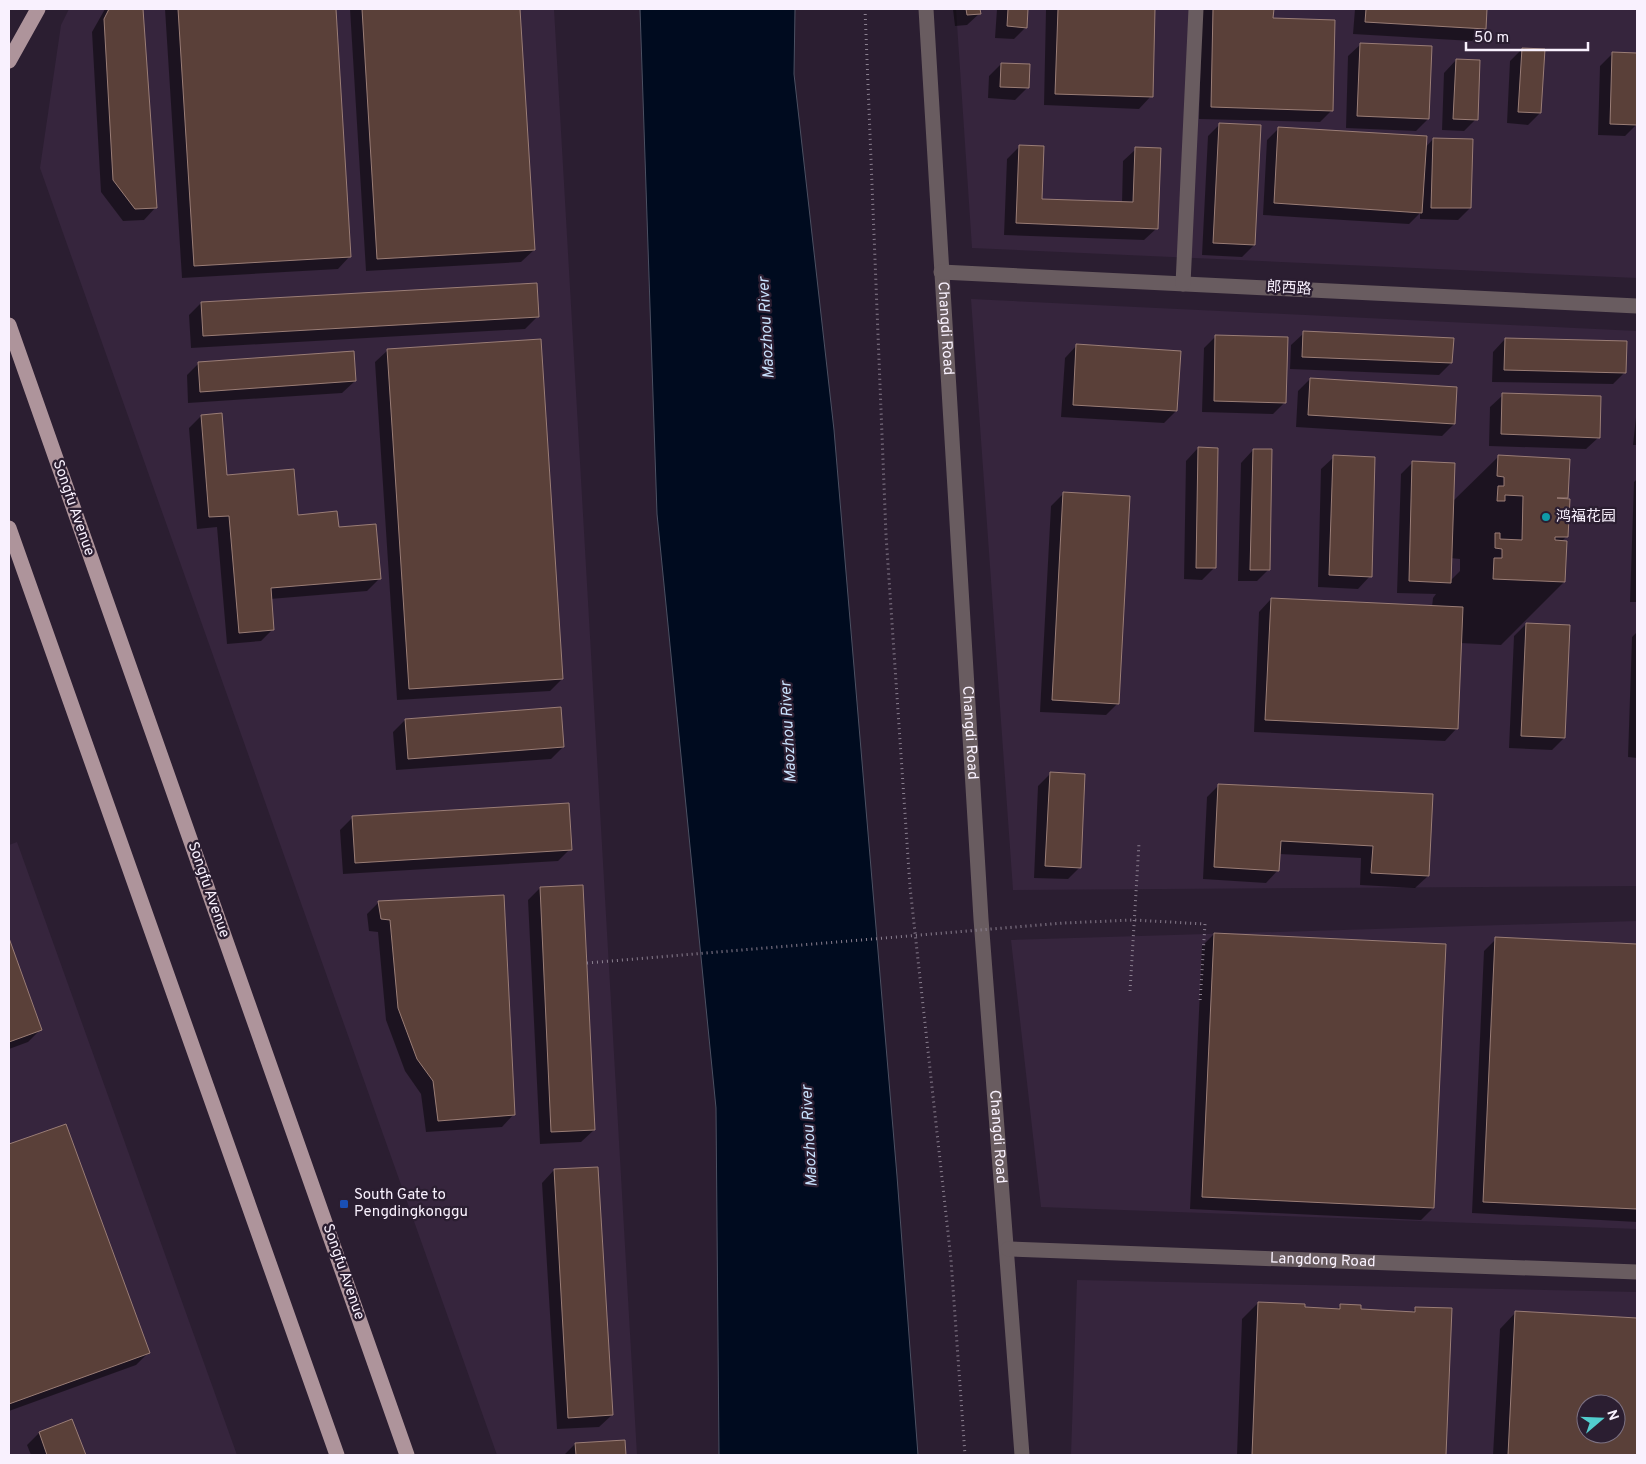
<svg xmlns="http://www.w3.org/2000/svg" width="1646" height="1464" font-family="Overpass,'Noto Sans SC',sans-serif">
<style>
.built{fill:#36253d;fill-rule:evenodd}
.water{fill:#000b1f;stroke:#4b5062}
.shadow{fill:#0007;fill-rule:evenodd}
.building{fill:#5a4039;stroke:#9a7d76;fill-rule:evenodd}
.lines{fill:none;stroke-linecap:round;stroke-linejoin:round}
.path{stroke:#8a7f8f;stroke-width:3;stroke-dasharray:1 4;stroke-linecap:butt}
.minor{stroke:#695c60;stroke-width:15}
.major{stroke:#ae949b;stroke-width:15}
.path-bridge{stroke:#8a7f8f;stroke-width:3;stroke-dasharray:1 4;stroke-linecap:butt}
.culture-dot{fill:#0f9aa8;stroke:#2b1e31;stroke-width:2}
.transit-dot{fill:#1a4fb4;stroke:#2b1e31;stroke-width:2}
.labels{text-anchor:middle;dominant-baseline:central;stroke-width:4.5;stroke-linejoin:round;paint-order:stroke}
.street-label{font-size:15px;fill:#f9f1fe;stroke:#2b1e31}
.poi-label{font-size:15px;fill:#f9f1fe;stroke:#2b1e31;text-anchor:start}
.water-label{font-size:16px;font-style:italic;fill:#c7dffb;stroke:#2b1e31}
</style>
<rect width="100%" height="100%" fill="#2b1e31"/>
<!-- built -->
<path class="built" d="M69 9H554L637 1455H497L40 168 61 25Z
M956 9H1637V278L972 248Z
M971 299 1637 331V886L1013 890Z
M17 842 237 1455H9V845Z
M1637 921V1229L1041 1207 1011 940Z
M1077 1280 1637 1292V1455H1071ZM1586 1404H1616V1434H1586Z"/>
<!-- water -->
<path class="water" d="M640 9H795L794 74 834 430 897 1176 918 1455H719L716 1108 657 514Z"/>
<!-- shadow -->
<path class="shadow" d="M105 9H142L156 207 144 220 123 221 101 192 92 32Z
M165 9H335L350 256 338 269 182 278Z
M350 9H519L534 250 521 262 366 271Z
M953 9H979L980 13 967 25 955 26Z
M997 9H1027L1026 27 1014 39 995 38Z
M1046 9H1154L1151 96 1139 109 1044 105Z
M1202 9H1272V19L1332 110 1320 122 1199 119Z
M1355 9H1485V29L1472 41 1353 34Z
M1361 44 1428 119 1416 131 1346 128 1348 56Z
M1522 49 1540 113 1528 125 1507 123 1510 61Z
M1613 53 1637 54V124L1625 136 1598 135 1600 66Z
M1456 60 1476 119 1464 131 1442 130 1444 73Z
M1001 64 1028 87 1015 100 988 98 989 76Z
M1220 124 1254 245 1242 257 1202 255 1208 136Z
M1279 128 1425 148 1433 139 1470 208 1458 220 1420 219V213L1409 224 1263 215 1267 140Z
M1019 147 1041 200 1122 203 1123 161 1136 149 1157 228 1144 240 1004 235 1007 159Z
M201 303 538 316 525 329 191 348 189 315Z
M1304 333 1451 363 1439 375 1290 369 1291 345Z
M1216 336 1285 402 1273 414 1202 412 1204 348Z
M1505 339 1625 372 1613 384 1492 382 1493 352Z
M1077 345 1176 411 1164 423 1061 417 1065 358Z
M388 350 562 679 550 691 397 700 375 362Z
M199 363 355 381 342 393 188 403 187 375Z
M1310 379 1454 424 1442 436 1296 427 1298 391Z
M1503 395 1599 437 1586 449 1489 446 1490 407Z
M1637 408V445H1633Z
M201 416 226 476 296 516 337 528 379 579 367 591 270 599 273 629 261 641 227 644 217 527 197 529 189 428Z
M1198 448 1215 567 1202 580 1184 579 1186 461Z
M1253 450 1269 569 1257 581H1238L1241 463Z
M1334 457 1370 576 1358 589 1318 587 1321 469Z
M1498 457 1567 497 1565 500 1567 536 1561 542 1564 582 1501 645 1460 643 1457 728 1445 741 1254 732 1259 612 1271 599 1432 607 1433 598 1436 594 1397 593 1401 474 1413 462 1452 502ZM1450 558 1460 559V571L1450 581Z
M1637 479V602H1630L1634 482Z
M1063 494 1118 703 1106 715 1040 712 1051 506Z
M1526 624 1564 738 1552 750 1509 748 1514 636Z
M1637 632V758L1628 757 1632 637Z
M405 720 563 747 551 759 396 770 393 732Z
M1050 774 1080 867 1068 879 1034 878 1038 786Z
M1219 785 1432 796 1428 876 1415 888 1360 885 1361 858 1279 854 1278 870 1266 883 1203 879 1207 797Z
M352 818 570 849 558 861 343 874 340 830Z
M540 888 594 1130 581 1142 540 1144 528 900Z
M379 902 514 1114 502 1127 426 1132 421 1094 405 1071 386 1020 378 932 369 931 367 914Z
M1214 934 1433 1208 1421 1220 1190 1209 1202 946Z
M1496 939 1637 946V1222L1472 1213 1484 951Z
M9 942 40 1030 28 1042 9 1049Z
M65 1125 148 1353 136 1365 9 1411V1146Z
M554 1170 612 1415 599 1427 557 1429 542 1183Z
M1258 1303 1336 1310 1341 1305 1359 1310 1411 1313 1416 1308 1451 1310 1445 1455H1237L1242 1319Z
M1516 1312 1637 1319V1455H1493L1500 1329ZM1586 1404H1616V1434H1586Z
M72 1421 84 1455H31L27 1445 39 1433Z
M624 1441 625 1455H564L575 1444Z"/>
<!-- building -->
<path class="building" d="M109 9H143L157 208 135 209 113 180 104 19Z
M178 9H336L351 257 194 266Z
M362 9H520L535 250 377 259Z
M966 9H980L981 14 967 15Z
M1008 9H1028L1027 28 1007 26Z
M1058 9H1155L1153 97 1055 94Z
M1213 9H1274L1273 18 1335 20 1333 111 1211 107Z
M1366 9H1487L1486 29 1365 22Z
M1360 43 1432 46 1429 119 1357 116Z
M1522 48 1545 49 1541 113 1518 112Z
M1612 52 1637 53V125L1610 124Z
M1456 59 1480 60 1478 120 1453 119Z
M1001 63 1030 64 1029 88 1000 87Z
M1219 123 1261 125 1255 245 1213 243Z
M1278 127 1427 136 1422 213 1274 203Z
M1433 138 1473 139 1471 208H1431Z
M1019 145 1044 146 1042 199 1133 202 1135 147 1161 148 1158 229 1016 223Z
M537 283 539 317 203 336 201 302Z
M1303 331 1454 338 1452 363 1302 357Z
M1215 335 1288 337 1286 403 1214 401Z
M1505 338 1627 341 1626 373 1504 370Z
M541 339 563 679 409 689 387 349Z
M1076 344 1181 351 1177 411 1073 405Z
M354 351 356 381 200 392 198 362Z
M1310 378 1457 387 1455 424 1308 415Z
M1502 393 1601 396 1600 438 1501 434Z
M222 413 227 475 294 469 298 515 337 511 339 527 376 524 381 579 271 588 274 630 239 633 229 516 209 517 201 415Z
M1198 447 1218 448 1216 568H1196Z
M1253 449H1272L1270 570H1250Z
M1333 455 1375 457 1372 577 1329 575Z
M1498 455 1570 459 1568 498H1557L1570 499 1568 537H1555V540L1567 541 1565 582 1493 579 1494 558H1502V549L1495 548V533H1500V539L1522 540 1523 496 1505 495V501H1497L1498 486H1504V477L1497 476Z
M1412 461 1455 463 1451 583 1409 581Z
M1063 492 1130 496 1119 704 1052 700Z
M1271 598 1463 607 1458 729 1265 720Z
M1526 623 1570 625 1565 738 1521 736Z
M561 707 564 747 408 759 405 719Z
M1050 772 1085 774 1081 868 1045 866Z
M1218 784 1433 794 1429 876 1371 873 1373 846 1281 841 1279 871 1214 867Z
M569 803 572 850 355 863 352 816Z
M583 885 595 1130 551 1132 540 887Z
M504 895 515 1115 438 1121 433 1081 417 1059 398 1008 390 920 381 919 378 901Z
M1214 933 1446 944 1434 1208 1202 1197Z
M1495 937 1637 944V1209L1483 1202Z
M9 938 42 1030 9 1042Z
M66 1124 150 1353 9 1404V1144Z
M598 1167 613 1415 568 1418 554 1169Z
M1258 1302 1305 1304V1307L1340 1309V1304L1361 1305V1309L1415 1312V1307L1452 1308 1446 1455H1252Z
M1515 1311 1637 1318V1455H1508ZM1586 1404H1616V1434H1586Z
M72 1419 86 1455H47L39 1432Z
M625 1440 626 1455H576L575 1443Z"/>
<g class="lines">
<!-- path -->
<path class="path" d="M865 9 886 535 910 887 951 1260 965 1455
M1130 991 1139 843"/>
<!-- minor -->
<g class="minor">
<path id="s1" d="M926 9 981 919 1022 1455"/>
<path d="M941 272 1637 306"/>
<path d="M1183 284 1196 9"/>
<path id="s2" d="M1008 1249 1637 1272"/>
</g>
<!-- major -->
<path class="major" d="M9 61 38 9
M9 325 407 1455
M9 528 337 1455"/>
<!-- path-bridge -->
<path class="path-bridge" d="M587 963 1063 923 1134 920 1205 924 1200 1002"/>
</g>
<!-- markers -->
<circle class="culture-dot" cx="1546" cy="517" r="5"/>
<rect class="transit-dot" x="339" y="1199" width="10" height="10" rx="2.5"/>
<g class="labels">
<!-- street labels -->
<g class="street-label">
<text transform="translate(1289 289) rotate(3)">郎西路</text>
<text stroke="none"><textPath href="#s1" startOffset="320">Changdi Road</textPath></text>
<text transform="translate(73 508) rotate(71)">Songfu Avenue</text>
<text stroke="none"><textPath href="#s1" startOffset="725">Changdi Road</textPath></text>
<text transform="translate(208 890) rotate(71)">Songfu Avenue</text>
<text stroke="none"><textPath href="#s1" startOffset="1130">Changdi Road</textPath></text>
<text stroke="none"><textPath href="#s2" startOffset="315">Langdong Road</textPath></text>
<text transform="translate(343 1272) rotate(71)">Songfu Avenue</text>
</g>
<!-- poi labels -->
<g class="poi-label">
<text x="1556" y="517">鸿福花园</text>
<text x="354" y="1195">South Gate to<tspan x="354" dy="17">Pengdingkonggu</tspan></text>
</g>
<!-- water labels -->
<g class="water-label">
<text transform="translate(767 328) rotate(-93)">Maozhou River</text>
<text transform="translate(789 732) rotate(-93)">Maozhou River</text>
<text transform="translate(810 1136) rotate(-93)">Maozhou River</text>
</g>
</g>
<!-- border -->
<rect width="1646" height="1464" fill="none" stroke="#f9f1fe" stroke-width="20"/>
<!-- north arrow -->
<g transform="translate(1601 1419) rotate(71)"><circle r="24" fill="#2b1e31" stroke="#7d7283"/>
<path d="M0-4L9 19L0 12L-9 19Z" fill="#52cdce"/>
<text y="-8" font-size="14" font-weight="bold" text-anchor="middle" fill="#f9f1fe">N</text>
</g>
<!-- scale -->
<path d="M1466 42v8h122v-8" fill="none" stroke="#f9f1fe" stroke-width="2.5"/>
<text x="1474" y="42" font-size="15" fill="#f9f1fe" stroke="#2b1e31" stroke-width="4" paint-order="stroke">50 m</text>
</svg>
